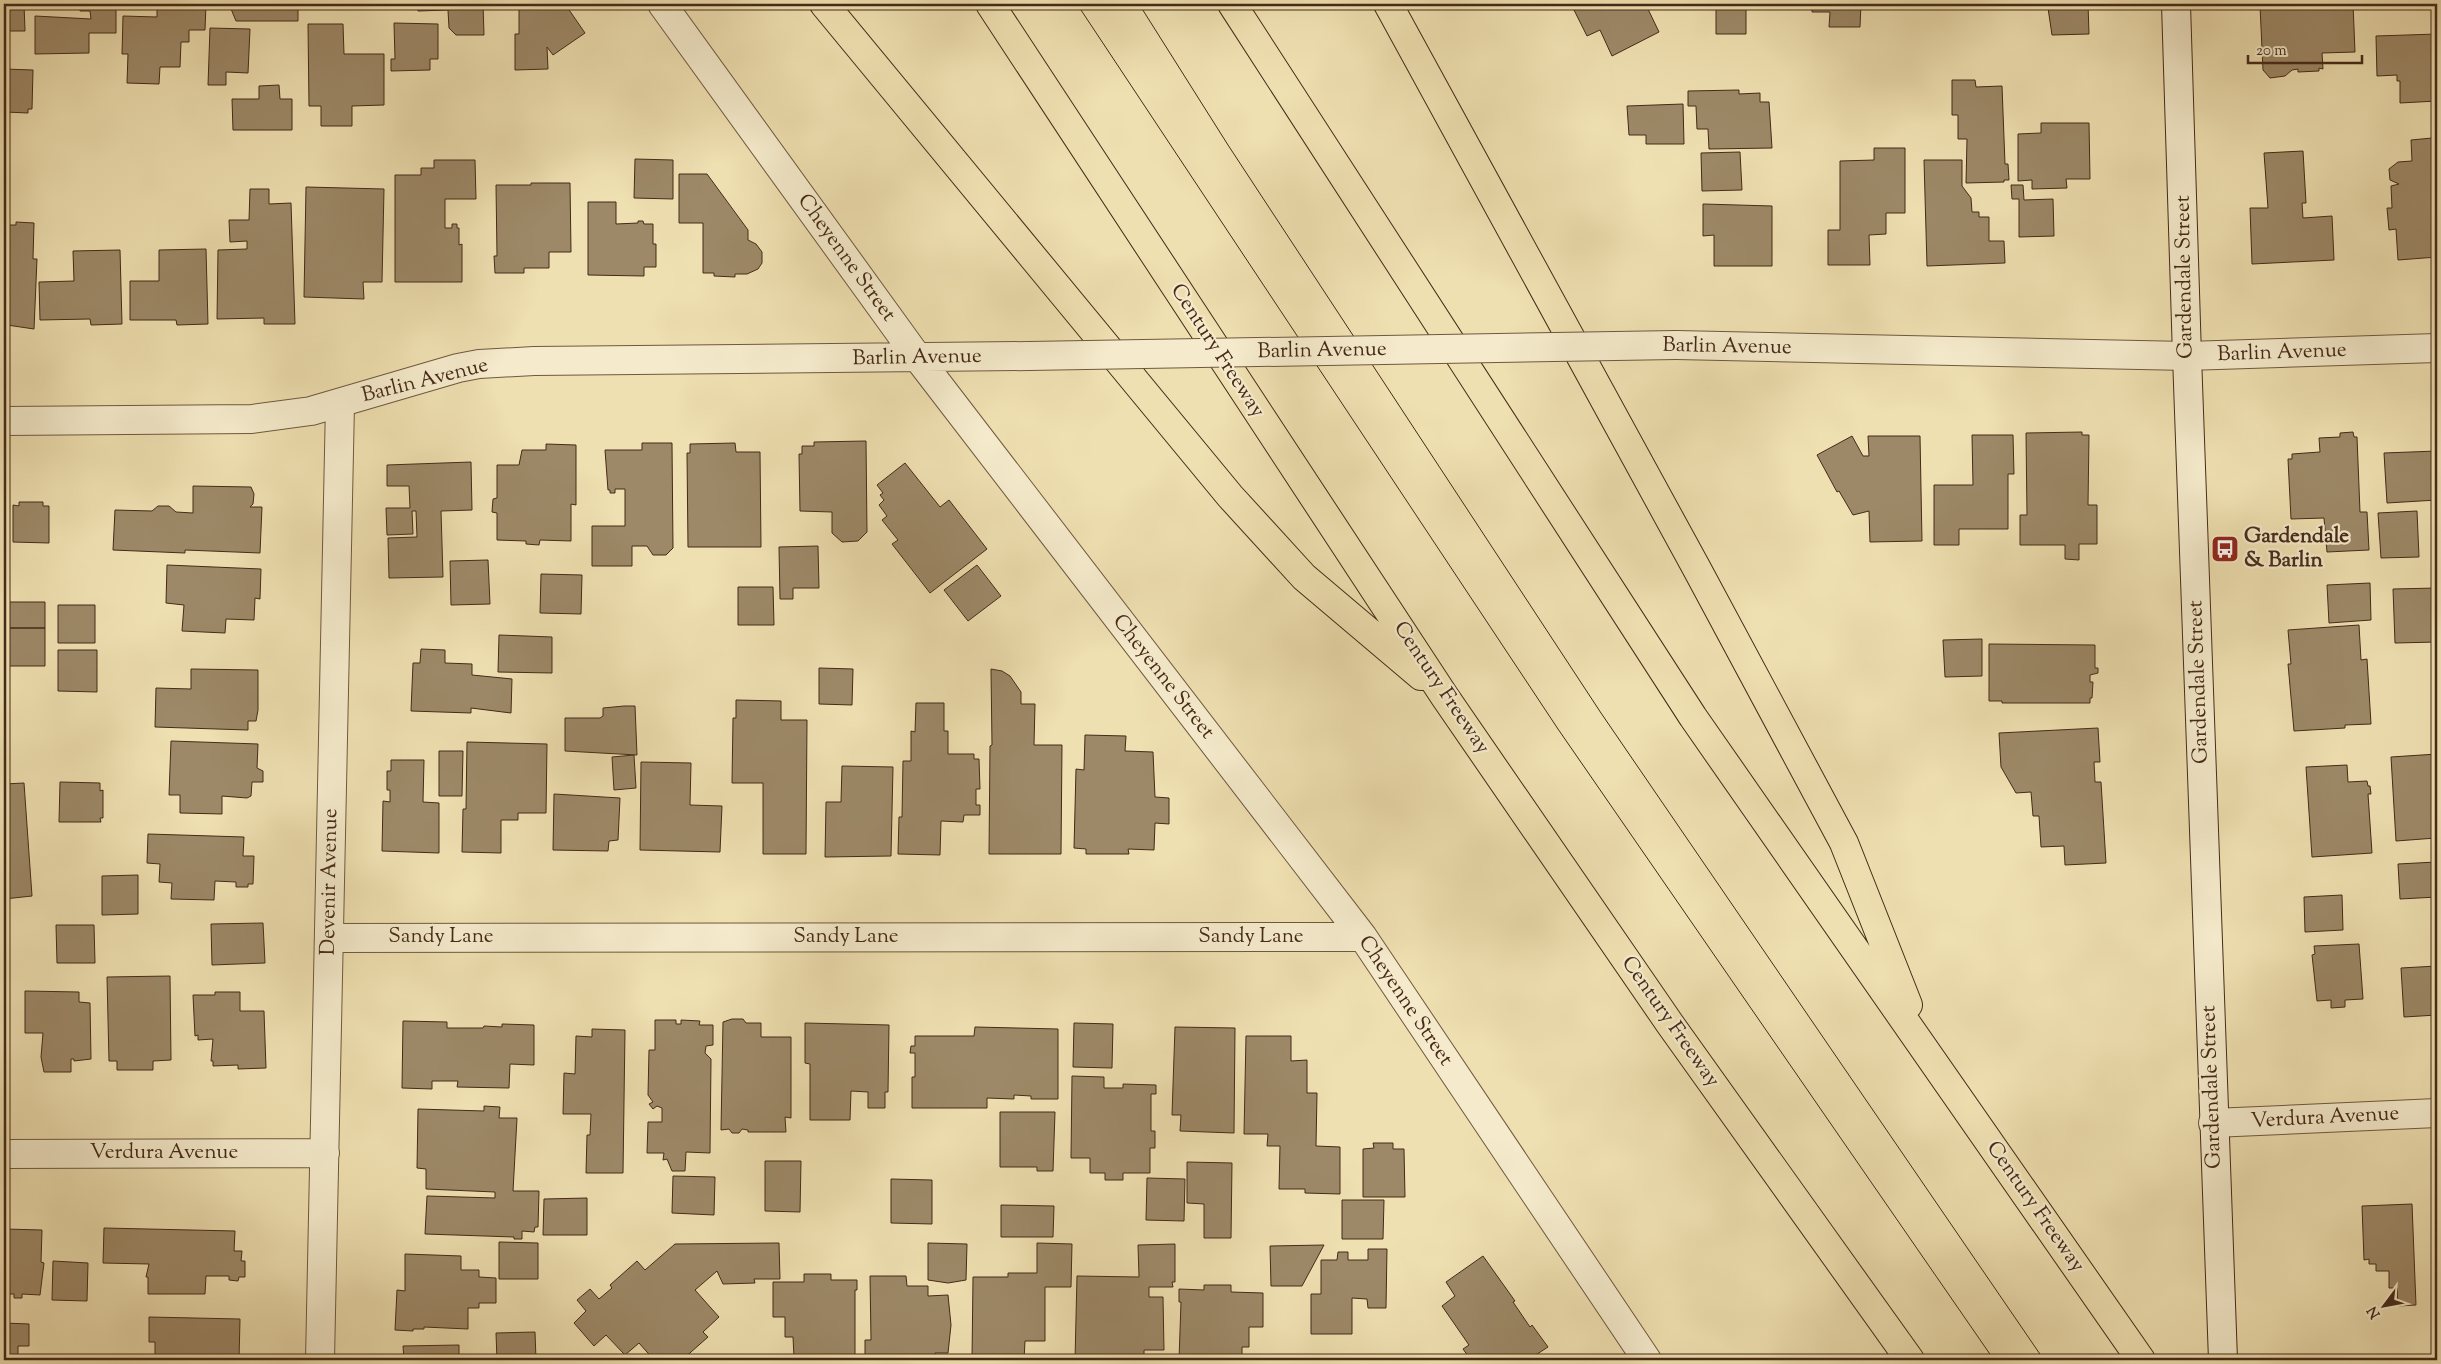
<svg xmlns="http://www.w3.org/2000/svg" width="2441" height="1364" font-family="'Sorts Mill Goudy',serif">
<style>
.building{fill:#9d8968;stroke:#452a18}
.lines{fill:none;stroke-linecap:round;stroke-linejoin:round}
.street-casing{stroke:#70583e;stroke-width:30}
.secondary-casing{stroke:#452a18;stroke-width:30}
.highway-casing{stroke:#452a18;stroke-width:30}
.street{stroke:#f5ebcc;stroke-width:28}
.secondary{stroke:#f5ebcc;stroke-width:28}
.highway{stroke:#efe0b1;stroke-width:28}
.tram{stroke:#452a18;stroke-width:1}
.street-bridge-casing{stroke:#70583e;stroke-width:30;stroke-linecap:butt}
.street-bridge{stroke:#f5ebcc;stroke-width:28}
.labels{text-anchor:middle;dominant-baseline:central;stroke-width:4.5;stroke-linejoin:round;paint-order:stroke}
.street-label{font-size:21px;fill:#452a18;stroke:#f5ebcc}
.poi-label{font-size:21px;font-weight:bold;fill:#452a18;stroke:#f5ebcc;text-anchor:start}
</style>
<rect width="100%" height="100%" fill="#efe0b1"/>
<filter id="stains"><feTurbulence type="fractalNoise" baseFrequency=".004" numOctaves="4"/><feColorMatrix values="0 0 0 0 .2 0 0 0 0 .09 0 0 0 0 .02 0 0 0 .5 -.17"/></filter>
<radialGradient id="worn" r=".72"><stop offset=".6" stop-color="#630" stop-opacity="0"/><stop offset="1" stop-color="#630" stop-opacity=".3"/></radialGradient>
<!-- building -->
<path class="building" d="M4 4H24L25 31H4Z
M80 4H116V33H89V53L35 54V16L91 19 90 11H80Z
M157 4H206L205 30H189V42H181L180 67H160L159 84 127 83 128 54H122L123 16 157 17Z
M229 4H298V21H236Z
M418 4H483L484 35H456L449 28 448 10 418 11Z
M519 4H565L585 33 553 55 547 47 548 69 515 70V34H519Z
M1571 4H1654L1647 7 1659 32 1612 56 1600 30 1587 36Z
M1716 4H1746V34H1716Z
M1812 4H1861L1860 27H1829L1830 12H1812Z
M2031 4H2088L2089 34 2052 35 2048 8 2031 9Z
M2311 4H2353L2355 52 2322 53 2323 69 2319 68V71L2298 72V69L2292 70 2285 76 2270 78 2263 70 2260 6Z
M394 23 438 24V59H430V70L391 71V59H395Z
M308 24H343L344 54H384V105L352 106V126H321V106H309Z
M210 28 250 29 248 73 226 72V85H208Z
M2437 34V101L2400 103V81H2397V75L2377 76 2376 36Z
M4 69 33 70 32 109H28V113L5 112Z
M1952 80H1975L1976 87 2002 86 2005 164H2008L2009 180H2004V182L1966 183 1967 139H1958V115H1952Z
M279 85 280 99H292V130H233L232 99H259V86Z
M1739 90V94L1760 93V102H1769L1772 148 1709 149 1708 129H1697L1696 106H1688V91Z
M1683 104 1684 144H1646V135H1629L1627 106Z
M2041 123H2089L2090 179H2066L2067 188 2032 189V180L2018 181V134L2041 133Z
M2432 138V140H2437V257L2398 260 2396 229 2389 230 2387 208H2392L2391 186 2399 184 2390 180 2389 169 2398 162 2412 161 2411 140Z
M1874 148H1905V213H1886V234L1869 235 1870 265H1828V230H1840V161L1874 160Z
M2303 151 2306 203H2302L2303 218 2332 216 2334 260 2252 264 2250 208H2268L2264 153Z
M1740 152 1742 190 1702 191 1701 153Z
M635 159 673 160V199L634 198Z
M434 160H475L476 199H445V228H452V224H457V228H459V245L462 244V282H395V175H421V168H434Z
M1924 160H1962V186L1971 198 1972 212H1979V217H1989V241H2004L2005 263 1927 266Z
M679 174H707L748 230V240L756 244 762 252V263L758 269 747 274H735V277L714 276V273H703V223H679Z
M531 183H570L571 252H549V268H524V273H495L494 256H497L496 185H531Z
M2011 185H2023L2024 200 2053 199 2054 236 2019 237V199H2012Z
M306 187 384 189 382 282H363L364 299 304 297Z
M250 189H269V204L291 203 295 324H264V318L217 319 218 250 247 249V241L230 242 229 220H249Z
M588 202H616V224L638 223V221H643L644 224H653V244H656V267H644V276L588 275Z
M1703 204 1772 206V266H1714V235L1703 236Z
M16 222 34 223 33 259H37L34 329 7 325V328H4V230L9 225H16Z
M206 249 208 324 177 325 176 320H130V281H159V250Z
M120 250 122 324 91 325 90 319 40 320 39 282 74 281 73 251Z
M2082 432V435H2089L2088 505H2097V544H2079V560L2065 559V545H2020V515H2027L2026 433Z
M2353 432 2354 437H2357L2360 512H2367L2369 550 2327 552 2324 518 2291 519 2288 459H2292V454L2320 452 2319 438 2340 437V433Z
M1972 435H2013L2014 474H2008V529H1959V545H1934V485H1973Z
M1852 436 1863 456H1869L1868 436H1920L1922 541 1870 542 1869 511 1853 515 1839 491 1837 492 1817 455Z
M866 441 867 532 858 541 842 542 832 533V512L800 511 799 454H802V446H814V442Z
M642 443H672L673 548 666 555H653L647 546H632V566H592V526H625V489H615V493H610V490H608L605 450H642Z
M735 443 736 452H760L761 547H688L687 453H690V444Z
M546 444 576 445V505L571 504V541L540 540 539 545 526 544V541L497 540V513L492 512 493 499 497 498V465H519L522 450H546Z
M2437 451V500L2387 503 2384 453Z
M471 462 472 510 441 511 443 577 389 578 388 538 417 537 416 511H412L413 534 387 535 386 508H410L409 486H387V465Z
M905 463 940 507 949 500 987 549 930 593 892 544 898 540 882 520 887 516 879 505 884 500 880 495 883 493 877 485Z
M193 486 251 487 254 494 253 504 250 507H262L260 553 185 550V553L113 550 115 510 152 511 158 506H169L176 512 193 513Z
M19 502H43V506H49V543L13 542V505L19 506Z
M2417 511 2419 557 2381 558 2378 513Z
M818 546 819 588H793V599H780L779 547Z
M488 560 490 604 451 605 450 561Z
M167 565 261 569 260 599 255 598 254 620 226 619 225 633 182 631 184 605 166 603Z
M977 565 1001 596 968 621 944 590Z
M541 574 582 575 581 614 540 613Z
M2370 583 2371 620 2329 623 2327 585Z
M738 587H773L774 625H738Z
M2437 588V642L2395 643 2393 589Z
M9 602H45V628H9Z
M58 605H95V643H58Z
M2359 625 2361 660 2367 659 2371 724 2345 725V728L2294 731 2288 664H2291L2288 630Z
M9 628H45V666H9Z
M499 635 552 637V673L498 672Z
M1982 639V676L1945 677 1943 640Z
M1989 644 2095 645V668H2098V673L2090 675V682H2093L2092 698H2090V703H2002V701H1989Z
M421 649 445 650V663L472 664V675L512 679 511 713 471 708V713L411 711 413 663H420Z
M58 650H97V692L58 691Z
M819 668 853 669 852 705 819 704Z
M191 669 258 670V710L256 721H248V730L155 727 156 688 191 689Z
M991 669 1002 671 1010 676 1021 692V704H1035L1034 745H1062L1061 854H989L990 746 992 745Z
M736 700 781 701V720H807L806 854H763V783H732L733 718H736Z
M916 703H944V731H948V754H974V759H979L980 789H976V805H980V815H964L963 822 941 821 940 855 898 854 899 817H902L903 761H911V731L915 732Z
M624 706H635L637 755 565 751V718H600L603 716V708Z
M2098 728 2100 762H2094L2095 782H2101L2106 863 2065 865 2064 846 2041 847 2039 816H2033L2031 792 2016 793 2001 767 1999 733Z
M1085 735 1126 736 1125 751 1153 752 1155 797 1169 798V824L1155 823 1154 850 1128 849 1129 854H1086V849L1074 848 1076 769 1084 770Z
M171 741 258 744 257 768 263 771V782H252L251 796 247 798 222 796V814L180 813V795H169Z
M467 742 547 744 546 813H518V820H501V853L462 852 463 809H466Z
M439 751H463L462 796H439Z
M2437 754 2436 838 2396 841 2391 757Z
M634 755 636 788 614 790 612 757Z
M391 760H424L423 802 439 803V853L382 851 383 801 390 802V790H387V771H391Z
M641 762 691 763 690 805 722 806 720 852 640 850Z
M2347 765 2348 782 2367 781 2368 786H2370L2371 794H2368L2372 853 2312 857 2306 767Z
M842 766 893 767 891 856 825 857 826 802H841Z
M60 782 100 783V791L103 790V818H100L101 822H59Z
M24 783 32 896 4 899V784Z
M554 794 620 798 618 840 609 841 608 851 553 850Z
M148 834 244 837 243 856H254L253 884H248V887H236V882L215 881 214 900 171 899 172 883 159 882 160 864 147 863Z
M2436 862 2437 897 2400 899 2398 864Z
M138 875V914L102 915V876Z
M2342 895 2343 930 2305 932 2304 897Z
M263 923 265 963 212 965 211 924Z
M56 925H94L95 963H57Z
M4 926H6L7 965H4Z
M2359 944 2363 999 2345 1000V1007L2331 1008V1000L2317 1001 2312 955 2315 954 2314 946Z
M2437 966V1015L2404 1017 2401 968Z
M170 976 171 1060 153 1061V1070H117V1061H109L107 977Z
M25 991 79 992V1002L90 1003 91 1059 74 1061V1059H71V1072H44L41 1057 43 1033H25Z
M215 992H240V1011H264L266 1068 238 1069V1065L213 1066V1061H211L213 1039 198 1040V1035L195 1036 193 995H215Z
M732 1019H743L746 1023H761V1037H791V1118L785 1117 786 1132H748V1130L742 1129 739 1133H732L729 1129 721 1130 723 1022Z
M655 1020H676V1024H681V1020L700 1021 699 1025H713V1045L706 1046 705 1053 711 1059 710 1153 686 1152 685 1171H672L667 1159 663 1160 664 1153H647L648 1122H662V1108L657 1106 653 1109 649 1104 653 1102 648 1095 649 1050H655Z
M403 1021 447 1022V1028H483L484 1026 502 1027V1024L534 1025V1065L510 1064 509 1088 457 1087 458 1081H432V1089L402 1088Z
M805 1023 889 1025 888 1092H885V1108H868V1092L851 1091 850 1120H810V1064L805 1063Z
M1074 1023 1113 1024 1112 1068 1073 1067Z
M975 1027 1058 1029V1099H1031V1096L1014 1095V1099L987 1098V1108H912V1077H915V1053H910L911 1046H915V1036H974Z
M1175 1027 1235 1028 1234 1133 1180 1131 1181 1115H1172Z
M592 1029 625 1030 623 1173H586L587 1135H590L591 1114H563L564 1073 575 1074 576 1036 592 1037Z
M1246 1036H1291V1061L1307 1060V1093H1317L1316 1146 1340 1147V1194L1305 1193V1189H1279L1280 1146H1267L1268 1134H1244Z
M1072 1076 1104 1077V1088H1123V1084L1156 1085V1094H1151V1131H1155V1148H1150V1173H1123V1180H1105V1173H1090V1158H1071Z
M484 1106 500 1107 499 1118H517L513 1191H539L538 1227H535L534 1232 522 1231V1239H514V1237L425 1234 427 1196 495 1198V1192L426 1189V1169L417 1168 418 1109 484 1111Z
M1000 1112H1055L1053 1171H1037V1167H1000Z
M1373 1143H1393V1149H1404L1405 1197H1363V1149L1374 1148Z
M765 1161H801L800 1212 765 1211Z
M1187 1162 1232 1163 1231 1238H1204V1204L1187 1203Z
M673 1176 715 1177 714 1215 672 1213Z
M1147 1178 1185 1179 1184 1221 1146 1220Z
M891 1179 932 1180V1224L891 1223Z
M587 1198V1235H543L544 1199Z
M1342 1200H1384L1383 1239H1342Z
M2412 1204 2416 1305 2398 1306 2397 1288H2389V1271H2376V1264H2369V1259L2364 1260 2362 1206Z
M1001 1205 1054 1206 1053 1237H1001Z
M2437 1206V1296H2436L2432 1207Z
M104 1228 235 1231 234 1251H242L241 1261H245V1277H239L238 1281 229 1280V1276H206L205 1294H148V1277H146L149 1264 103 1263Z
M4 1229 42 1230 41 1262 44 1263 40 1295 22 1294V1298H14V1294H4Z
M499 1242 538 1243V1279H499Z
M779 1243 780 1279H754L755 1283 723 1284 717 1271 695 1290 719 1317 703 1332 708 1337 682 1360H654L639 1343 625 1355 606 1335 594 1346 574 1323 586 1311 577 1300 590 1289 599 1299 612 1288 610 1285 637 1261 645 1270 675 1244Z
M928 1243 967 1244 966 1280 948 1283 928 1280Z
M1037 1243 1072 1244 1071 1287H1045V1341H1025L1024 1360H972L973 1277H1008V1273H1037Z
M1175 1244V1282H1172L1173 1287H1149V1297H1163L1164 1350H1144V1360H1075L1077 1276 1139 1277 1138 1245Z
M1324 1245 1302 1286H1271L1270 1246Z
M1368 1249H1387L1386 1308H1368L1367 1299 1352 1298V1334H1311V1294H1321V1260H1337L1338 1252H1348V1260H1368Z
M405 1254 461 1256V1270H479V1277L496 1278V1303H479V1308H468V1329L424 1327V1329H413V1331L395 1330 397 1290 405 1291Z
M1483 1256 1515 1301 1513 1302 1530 1327 1532 1325 1548 1347 1528 1360H1471L1463 1349 1469 1345 1442 1306 1455 1296 1446 1282Z
M53 1261 88 1263 87 1301 52 1300Z
M804 1274H831V1280H857V1290H855V1358L794 1357 793 1337H785V1317H773V1282H804Z
M870 1276H906L907 1286H928V1296L948 1295 951 1325 948 1353H935V1359L929 1360H865V1340H871Z
M1204 1285H1231V1292L1263 1293V1327H1249V1347H1242V1360H1179L1181 1302H1179V1289L1204 1290Z
M149 1317 240 1319 239 1360H155V1342H149Z
M4 1323 29 1324V1346H18V1360H4Z
M535 1332 536 1360H497L496 1333Z
M459 1345V1360H404L403 1346Z"/>
<g class="lines">
<defs>
<path id="street" d="M662 4 918 358 1363 937 1647 1360
M1676 345 2187 356 2437 348
M4 421 252 419 311 411 458 368 479 364 534 361 1029 356
M329 938 1363 937
M2213 1123 2437 1113
M4 1154 325 1153
M320 1360 340 404"/>
<path id="secondary" d="M2176 4 2187 356 2223 1360"/>
<path id="highway" d="M824 4 1230 496 1304 577 1421 676
M990 4 1445 697 1670 1024 1910 1360
M1232 4 1693 717 2141 1360
M1388 4 1697 569 1844 843 1908 1005"/>
</defs>
<!-- street casing -->
<use href="#street" class="street-casing"/>
<!-- secondary casing -->
<use href="#secondary" class="secondary-casing"/>
<!-- highway casing -->
<use href="#highway" class="highway-casing"/>
<!-- street -->
<use href="#street" class="street"/>
<!-- secondary -->
<use href="#secondary" class="secondary"/>
<!-- highway -->
<use href="#highway" class="highway"/>
<!-- tram -->
<path class="tram" d="M1077 4 1558 729 1994 1360
M1139 4 1228 145 1601 713 2044 1360"/>
<defs>
<path id="street-bridge" d="M1029 356 1676 345"/>
</defs>
<!-- street-bridge casing -->
<use href="#street-bridge" class="street-bridge-casing"/>
<!-- street-bridge -->
<use href="#street-bridge" class="street-bridge"/>
</g>
<!-- icons -->
<defs>
<symbol id="bus-square" viewBox="-11 -11 22 22"><rect x="-9" y="-9" width="18" height="18" rx="4" fill="#8f2418" stroke="#f5ebcc"/><path d="M-5-6H5V4H4V6H2V4H-2V6H-4V4H-5ZM-3.5-4V0h7V-4ZM-3.5 1.2v1.5H-2V1.2ZM2 1.2v1.5H3.5V1.2Z" fill="#fff"/></symbol>
</defs>
<g fill-rule="evenodd">
<use href="#bus-square" x="2209" y="533" width="32" height="32"/>
</g>
<g class="labels">
<!-- street labels -->
<g class="street-label">
<text transform="translate(846 258) rotate(54)">Cheyenne Street</text>
<text transform="translate(2185 277) rotate(-91)">Gardendale Street</text>
<text transform="translate(1727 347) rotate(1)">Barlin Avenue</text>
<text transform="translate(1217 351) rotate(57)">Century Freeway</text>
<text transform="translate(1322 351) rotate(-1)">Barlin Avenue</text>
<text transform="translate(2282 353) rotate(-2)">Barlin Avenue</text>
<text transform="translate(917 358) rotate(-1)">Barlin Avenue</text>
<text transform="translate(425 381) rotate(-14)">Barlin Avenue</text>
<text transform="translate(1163 677) rotate(52)">Cheyenne Street</text>
<text transform="translate(2199 682) rotate(-92)">Gardendale Street</text>
<text transform="translate(1441 688) rotate(56)">Century Freeway</text>
<text transform="translate(330 882) rotate(-89)">Devenir Avenue</text>
<text x="441" y="937">Sandy Lane</text>
<text x="846" y="937">Sandy Lane</text>
<text x="1251" y="937">Sandy Lane</text>
<text transform="translate(1405 1001) rotate(56)">Cheyenne Street</text>
<text transform="translate(1670 1022) rotate(55)">Century Freeway</text>
<text transform="translate(2212 1087) rotate(-92)">Gardendale Street</text>
<text transform="translate(2325 1118) rotate(-3)">Verdura Avenue</text>
<text x="164" y="1153">Verdura Avenue</text>
<text transform="translate(2035 1207) rotate(55)">Century Freeway</text>
</g>
<!-- poi labels -->
<g class="poi-label">
<text x="2244" y="537">Gardendale<tspan x="2244" dy="24">&amp; Barlin</tspan></text>
</g>
</g>
<!-- margin -->
<rect width="2441" height="1364" fill="none" stroke="#efe0b1" stroke-width="20"/>
<rect x="5" y="5" width="2431" height="1354" fill="none" stroke="#452a18" stroke-width="2.5"/>
<rect x="10" y="10" width="2421" height="1344" fill="none" stroke="#452a18"/>
<!-- north arrow -->
<g transform="translate(2384 1306) rotate(238)" stroke="#f5ebcc" stroke-width="4" paint-order="stroke">
<path d="M0-4L9 19L0 12L-9 19Z" fill="#452a18"/>
<text y="-8" font-size="14" font-weight="bold" text-anchor="middle" fill="#452a18">N</text>
</g>
<!-- scale -->
<path d="M2248 55v8h114v-8" fill="none" stroke="#452a18" stroke-width="2.5"/>
<text x="2256" y="55" font-size="15" fill="#452a18" stroke="#f5ebcc" stroke-width="4" paint-order="stroke">20 m</text>
<rect width="100%" height="100%" filter="url(#stains)"/>
<rect width="100%" height="100%" fill="url(#worn)"/>
</svg>
